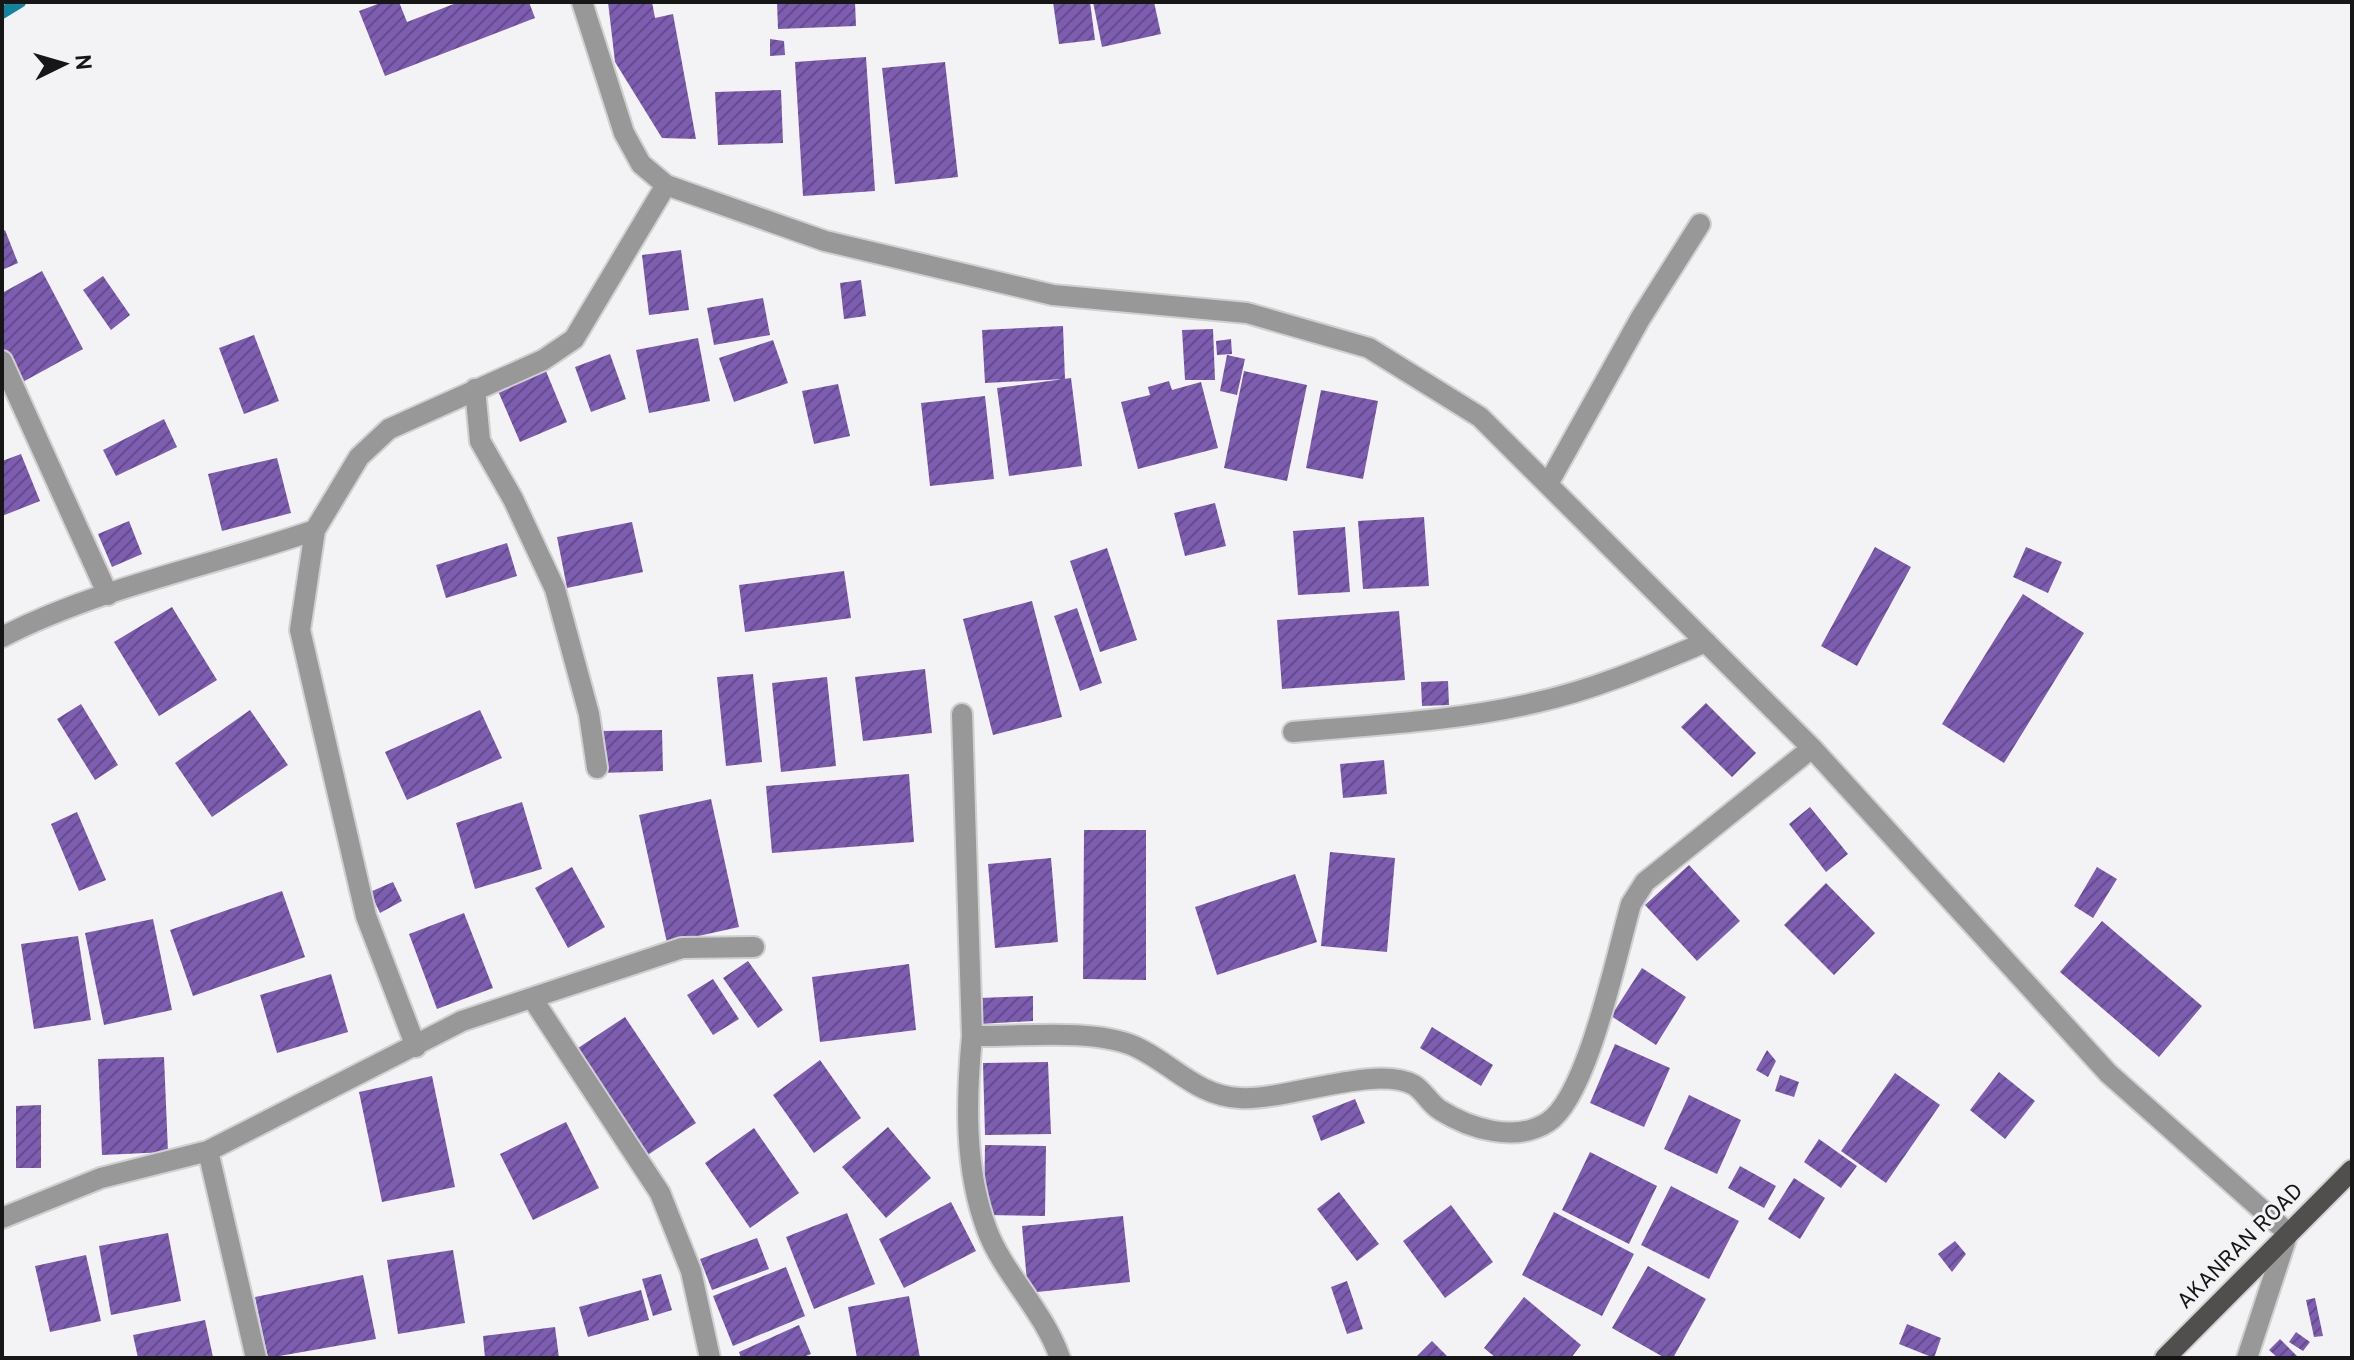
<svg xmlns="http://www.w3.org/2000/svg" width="2354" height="1360" font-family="Overpass,sans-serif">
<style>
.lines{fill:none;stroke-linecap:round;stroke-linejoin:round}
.stream{stroke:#11859e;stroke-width:12}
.building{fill:url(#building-hatch)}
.minor-casing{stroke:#d0d0d1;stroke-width:24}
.major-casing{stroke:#d0d0d1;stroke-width:24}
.minor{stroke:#999898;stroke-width:20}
.major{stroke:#514f4e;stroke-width:20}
.labels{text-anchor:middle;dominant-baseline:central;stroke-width:6;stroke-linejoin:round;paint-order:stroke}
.street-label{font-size:22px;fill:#161617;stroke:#f3f3f5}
</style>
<defs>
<pattern id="building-hatch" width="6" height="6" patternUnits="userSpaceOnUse" patternTransform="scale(2)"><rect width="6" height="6" fill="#7d5daf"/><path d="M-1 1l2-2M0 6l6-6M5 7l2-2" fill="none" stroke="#654c8d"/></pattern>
</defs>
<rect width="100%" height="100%" fill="#f3f3f5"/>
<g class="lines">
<!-- stream -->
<path class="stream" d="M2 13 20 2"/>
</g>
<!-- building -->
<path class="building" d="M383 2H399L407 22 459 2H529L535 18 385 76 359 11Z
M608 2H652L655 18 673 14 696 139 662 138 615 62Z
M777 2H855L856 26 778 29Z
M1053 2H1090L1095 40 1059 44Z
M1093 2H1154L1161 34 1102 47Z
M770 39 784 41 785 55 770 56Z
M866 57 875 191 803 196 795 62Z
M945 62 958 177 895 184 882 68Z
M781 90 783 143 718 145 715 92Z
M5 230 18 263 2 270V232Z
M681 250 689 310 649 315 642 255Z
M42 271 83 349 19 384 2 352V293Z
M103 276 130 315 111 330 83 290Z
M861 280 866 316 844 319 840 283Z
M763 298 770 335 714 345 707 308Z
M1063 326 1065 379 985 383 982 330Z
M1213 329 1215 380H1185L1182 330Z
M254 335 279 401 244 414 219 348Z
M698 338 710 401 649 413 636 350Z
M1231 339 1232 354 1217 355 1216 341Z
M773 340 788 383 734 402 719 358Z
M610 354 626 399 591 412 575 367Z
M1227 355 1245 359 1237 395 1220 391Z
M546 371 567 422 520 442 498 391Z
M1244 371 1307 385 1287 481 1224 468Z
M1071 378 1082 466 1009 476 997 388Z
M1169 381 1172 390 1201 382 1218 448 1138 469 1121 402 1150 395 1148 387Z
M838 384 850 436 814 444 802 391Z
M1321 390 1378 401 1363 479 1306 468Z
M985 396 994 479 930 486 921 403Z
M164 419 177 447 116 476 103 450Z
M21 454 40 501 2 516V461Z
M277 458 291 513 222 531 208 474Z
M1215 503 1226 546 1185 556 1174 513Z
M1424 517 1429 586 1363 589 1358 521Z
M129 521 142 554 112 567 98 534Z
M632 522 643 572 567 588 557 537Z
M1345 527 1350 592 1298 595 1293 531Z
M507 543 517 576 446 598 436 565Z
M1875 547 1911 567 1857 666 1821 646Z
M2026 547 2062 562 2048 593 2013 577Z
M1107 548 1137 640 1100 652 1070 561Z
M844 571 851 618 745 632 739 585Z
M2023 594 2084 633 2004 763 1942 724Z
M1032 601 1062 717 993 735 963 619Z
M172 607 217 680 159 716 114 642Z
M1077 608 1102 683 1080 691 1054 616Z
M1399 611 1405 680 1282 689 1277 620Z
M925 669 932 733 863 741 855 677Z
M753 674 762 762 726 766 717 677Z
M827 677 836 766 781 772 772 683Z
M1448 681 1449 705 1422 706 1421 682Z
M1706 703 1756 753 1732 777 1681 727Z
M81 704 118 765 95 780 57 719Z
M250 710 288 765 212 817 175 763Z
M480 710 502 758 407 800 385 752Z
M662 730 663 771 601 773 600 731Z
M1384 760 1387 794 1343 798 1340 764Z
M909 774 914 842 772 853 766 786Z
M711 799 739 927 667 943 639 815Z
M522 802 542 869 475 889 456 823Z
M1810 807 1848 854 1826 872 1789 824Z
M77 812 106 880 79 891 51 824Z
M1084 830H1146V980L1083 979Z
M1330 852 1395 858 1387 952 1321 946Z
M1051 858 1058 942 995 948 988 864Z
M1689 865 1740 921 1697 961 1645 905Z
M572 867 605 927 568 948 535 888Z
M2097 867 2117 879 2093 918 2074 906Z
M1295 874 1317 942 1217 975 1195 907Z
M393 882 402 901 380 913 370 892Z
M1826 883 1875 933 1834 975 1784 925Z
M282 891 305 957 193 996 170 930Z
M464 913 493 988 437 1009 409 934Z
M153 919 172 1010 104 1025 85 933Z
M2102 921 2202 1006 2159 1057 2060 972Z
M78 936 91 1020 34 1029 21 944Z
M748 961 783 1010 758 1028 723 978Z
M909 964 916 1030 820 1042 812 977Z
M1642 968 1686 997 1656 1045 1611 1016Z
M331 974 348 1032 277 1053 260 995Z
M713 979 739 1019 713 1035 687 995Z
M1033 996V1021L980 1024 979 998Z
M625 1017 696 1123 643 1158 572 1052Z
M1432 1027 1493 1065 1481 1086 1420 1048Z
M1615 1044 1670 1068 1644 1127 1590 1103Z
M1767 1050 1776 1061 1768 1077 1756 1070Z
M164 1057 168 1152 102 1155 98 1059Z
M820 1060 861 1118 814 1153 773 1095Z
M1048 1062 1051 1134 985 1135 983 1063Z
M1999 1072 2035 1101 2005 1139 1970 1110Z
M1895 1073 1940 1105 1886 1183 1841 1151Z
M1780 1075 1799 1082 1794 1097 1775 1091Z
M432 1076 455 1187 382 1202 359 1092Z
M1689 1095 1741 1120 1717 1174 1664 1149Z
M1355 1099 1365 1123 1321 1141 1312 1116Z
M41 1105V1168H16V1106Z
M566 1122 599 1188 533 1220 500 1154Z
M888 1127 931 1178 886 1218 842 1167Z
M754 1128 799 1193 750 1228 705 1163Z
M1819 1139 1857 1166 1841 1188 1804 1162Z
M985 1145 1046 1146 1045 1216 984 1215Z
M1590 1152 1657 1186 1629 1244 1562 1210Z
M1740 1166 1776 1186 1764 1208 1728 1188Z
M1794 1178 1825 1198 1800 1239 1768 1219Z
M1671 1186 1739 1221 1709 1279 1641 1245Z
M1339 1192 1379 1244 1357 1261 1317 1209Z
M951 1202 976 1251 904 1288 879 1239Z
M1451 1205 1493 1262 1445 1298 1403 1241Z
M1554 1212 1634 1254 1602 1316 1522 1275Z
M847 1213 875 1284 814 1309 786 1237Z
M1123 1216 1130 1282 1028 1293 1022 1226Z
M168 1233 181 1301 111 1315 99 1246Z
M757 1238 769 1269 712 1290 700 1259Z
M1955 1241 1966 1254 1952 1272 1938 1254Z
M453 1250 465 1323 398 1334 387 1260Z
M86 1255 101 1321 50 1332 35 1266Z
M1648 1266 1706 1299 1673 1358H1665L1612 1328Z
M786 1267 805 1316 733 1346 713 1296Z
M661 1274 672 1310 653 1316 642 1279Z
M363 1275 376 1339 268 1358 255 1297Z
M1347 1281 1363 1329 1347 1334 1331 1287Z
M641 1290 649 1320 588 1337 579 1307Z
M909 1296 920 1358H857L848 1307Z
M1524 1297 1581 1345 1571 1358H1496L1484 1348Z
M2315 1298 2323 1336 2314 1337 2306 1300Z
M205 1320 213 1357 138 1358 133 1335Z
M1907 1324 1941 1338 1934 1358 1899 1344Z
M799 1325 811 1354 801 1358H741L739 1352Z
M555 1327 559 1358H485L483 1336Z
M2296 1332 2310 1342 2303 1351 2289 1342Z
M2280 1339 2299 1358H2278L2269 1350Z
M1432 1341 1449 1358H1415Z"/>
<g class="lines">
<defs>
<path id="minor" d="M582 2 624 133 641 164 666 185 825 241 1053 295 1247 313 1369 348 1480 417 1812 748 2108 1073 2288 1233 2247 1358
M2 361 108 595
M475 389 480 441 513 499 555 589 589 714 597 768
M1548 484 1640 319 1700 224
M315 530 300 630 366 916 416 1047
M2 637C99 587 212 566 315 530L359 457 389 429 543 360 574 339 666 185
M962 714 972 1036C966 1100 964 1169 987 1230 1003 1273 1044 1311 1060 1358
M1293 732C1374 725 1458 721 1538 702 1596 689 1651 665 1706 642
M532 998 660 1193 691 1271 710 1358
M972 1036C1019 1037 1091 1028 1134 1046 1172 1063 1196 1096 1240 1098 1285 1101 1376 1064 1414 1085 1424 1091 1430 1104 1440 1110 1470 1129 1516 1143 1548 1122 1588 1096 1617 952 1631 904L1645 882 1812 748
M208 1151 256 1358
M2 1218 101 1178 208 1151 462 1021 682 948 754 947"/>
<path id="major" d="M2165 1358 2352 1170"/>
</defs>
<!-- minor casing -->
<use href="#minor" class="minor-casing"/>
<!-- major casing -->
<use href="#major" class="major-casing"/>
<!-- minor -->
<use href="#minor" class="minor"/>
<!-- major -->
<use href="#major" class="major"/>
</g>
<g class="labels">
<!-- street labels -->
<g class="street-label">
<text transform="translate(2241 1247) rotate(-45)">AKANRAN ROAD</text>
</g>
</g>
<!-- border -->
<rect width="2354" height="1360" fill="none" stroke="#161617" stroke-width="8"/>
<!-- north arrow -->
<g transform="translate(64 64) rotate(85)" stroke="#f3f3f5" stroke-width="6" paint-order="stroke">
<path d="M0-6L14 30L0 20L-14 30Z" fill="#161617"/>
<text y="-12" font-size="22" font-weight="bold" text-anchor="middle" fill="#161617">N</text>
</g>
</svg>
